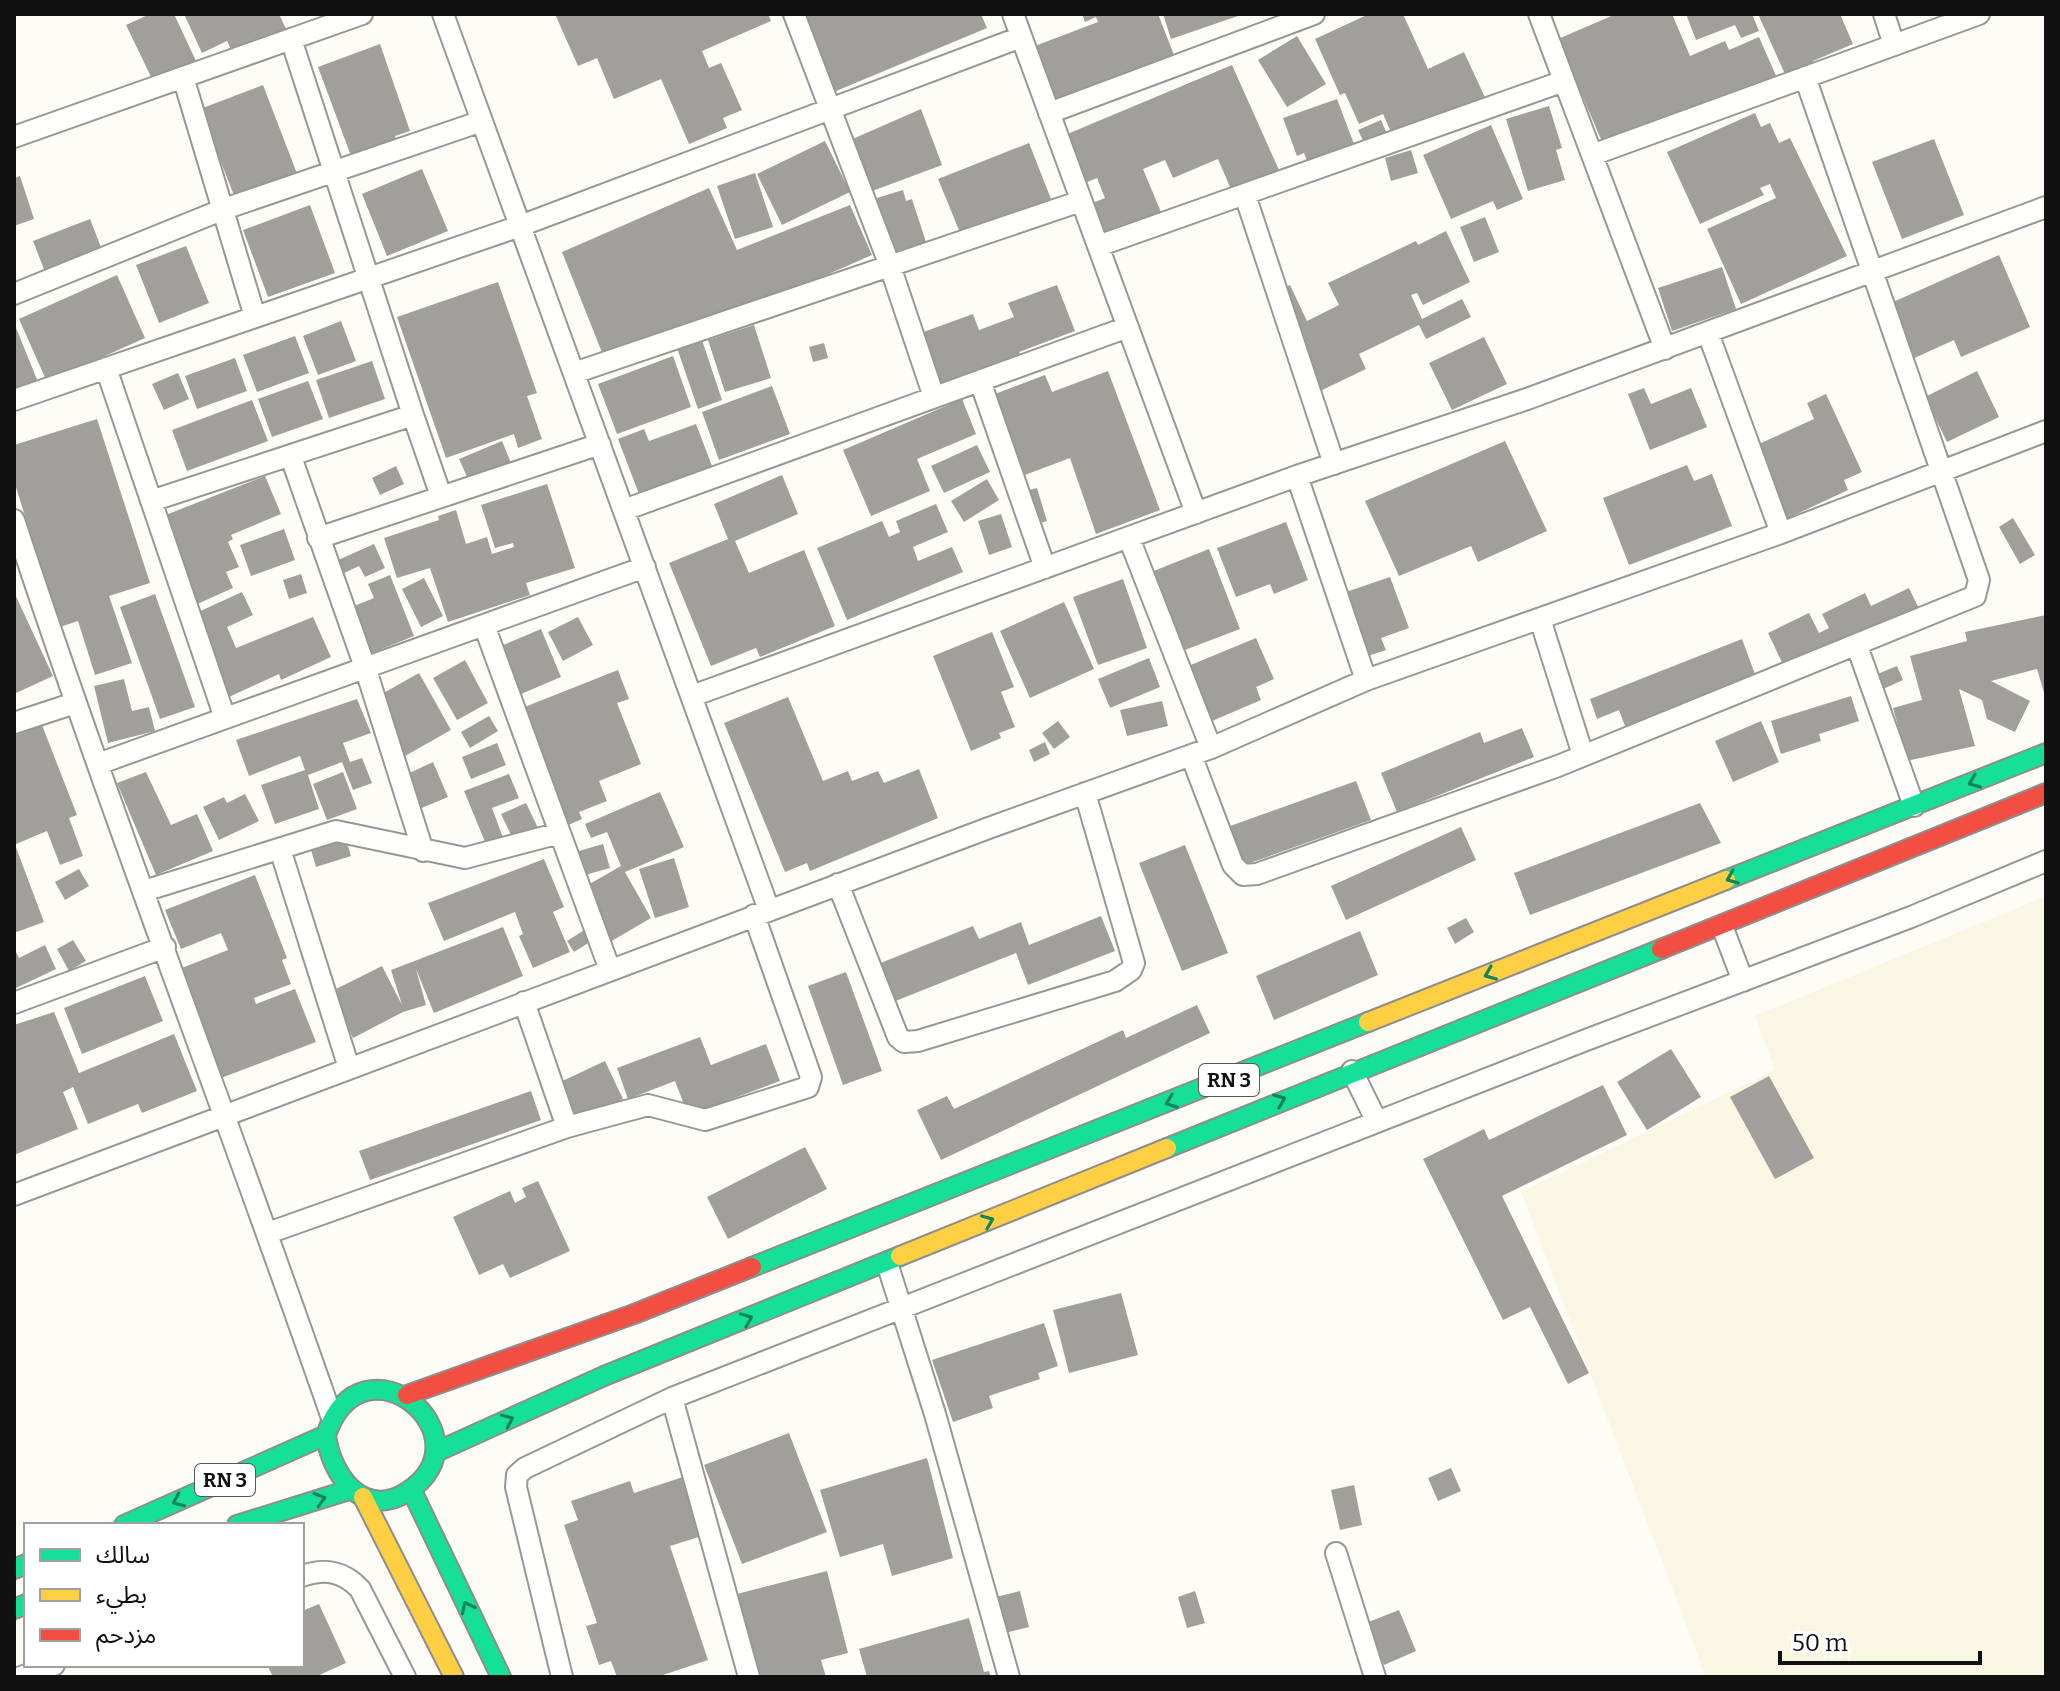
<svg xmlns="http://www.w3.org/2000/svg" width="2060" height="1691" font-family="Bitter,'Noto Sans Arabic',serif">
<style>
.farmland{fill:#f9f7e4}
.building{fill:#a19f9c}
.lines{fill:none;stroke-linecap:round;stroke-linejoin:round}
.street-casing{stroke:#979795;stroke-width:24}
.fast-casing{stroke:#8e8d8b;stroke-width:22}
.slow-casing{stroke:#8e8d8b;stroke-width:22}
.jam-casing{stroke:#8e8d8b;stroke-width:22}
.street{stroke:#fffffe;stroke-width:20}
.fast{stroke:#16e098;stroke-width:18}
.slow{stroke:#ffcf43;stroke-width:18}
.jam{stroke:#f24e42;stroke-width:18}
.oneway{stroke:#14835b}
.labels{text-anchor:middle;dominant-baseline:central;stroke-width:8;stroke-linejoin:round;paint-order:stroke}
.shield{fill:#fff;stroke:#585858;stroke-width:2}
.shield-label{font-size:20px;font-weight:bold;fill:#111}
</style>
<rect width="100%" height="100%" fill="#fdfcf7"/>
<!-- farmland -->
<path class="farmland" d="M2046 896V1677H1706L1521 1192 1775 1070 1755 1016Z"/>
<!-- building -->
<path class="building" d="M150 14H174L197 63 154 83 126 25Z
M184 14H279L287 31 234 56 227 41 202 53Z
M555 14H768L771 21 702 51 709 68 721 63 742 110 723 118 727 128 689 144 661 79 614 99 597 58 578 66Z
M795 14H981L987 28 829 94Z
M1082 14H1158L1174 55 1062 98 1051 108 1027 49 1098 22 1096 17 1085 22Z
M1163 14H1237L1238 16 1171 39Z
M1369 14H1403L1428 69 1464 52 1489 106 1394 139 1383 114 1359 124 1345 93 1340 95 1315 39Z
M1616 14H1672L1690 56 1725 41 1729 50 1759 37 1777 78 1606 151 1558 39Z
M1686 14H1752L1759 31 1741 38 1735 25 1696 40Z
M1758 14H1840L1853 44 1813 61 1817 70 1789 83Z
M1297 36 1326 84 1287 107 1258 60Z
M380 44 410 131 395 136 399 147 354 164 318 67Z
M1232 65 1287 188 1239 208 1218 159 1173 178 1165 160 1143 169 1166 224 1104 250 1085 206 1105 198 1097 178 1085 183 1065 135Z
M263 85 301 184 239 208 200 109Z
M1337 99 1357 152 1310 169 1304 153 1297 156 1283 118Z
M1549 106 1562 148 1556 150 1565 180 1528 191 1506 119Z
M921 109 942 165 867 193 848 141Z
M1755 113 1761 127 1770 123 1779 143 1790 138 1847 256 1741 304 1707 229 1776 198 1770 184 1760 188 1764 195 1700 224 1667 152Z
M1381 120 1388 136 1366 147 1358 130Z
M1491 125 1523 199 1497 210 1493 201 1451 219 1423 155Z
M1934 139 1964 215 1902 239 1872 162Z
M825 141 850 192 782 225 757 174Z
M1029 143 1051 199 961 235 938 179Z
M1411 150 1418 173 1391 181 1385 158Z
M422 169 448 231 387 256 362 194Z
M755 173 773 227 735 239 717 186Z
M20 176 34 219 14 226V178Z
M709 188 737 250 850 205 872 255 609 370 562 252Z
M903 190 906 201 912 199 926 242 884 255 867 201Z
M310 205 335 273 268 297 243 230Z
M1485 217 1499 252 1474 262 1460 227Z
M90 219 104 255 47 277 33 241Z
M1446 231 1470 282 1423 305 1417 293 1411 295 1422 319 1462 299 1471 317 1426 339 1419 325 1359 354 1366 369 1318 392 1271 294 1290 285 1307 321 1339 305 1328 283 1416 241 1418 245Z
M186 246 209 303 159 323 136 265Z
M1999 255 2030 327 1961 357 1954 340 1908 361 1884 306Z
M1722 267 1736 309 1672 331 1658 288Z
M117 275 145 338 47 382 19 319Z
M498 282 537 393 527 396 542 439 518 448 514 434 446 458 397 317Z
M1057 285 1075 331 1019 352 1022 358 939 389 918 334 973 314 979 330 1014 317 1008 303Z
M341 321 356 361 318 375 303 336Z
M14 323 38 382 14 393Z
M754 325 771 378 725 392 708 340Z
M295 336 309 373 257 392 243 355Z
M1484 337 1507 384 1452 410 1429 363Z
M702 340 722 400 698 409 677 348Z
M824 343 828 358 813 362 809 347Z
M673 356 691 407 617 434 598 384Z
M235 358 247 391 197 409 185 376Z
M372 361 385 399 329 418 316 380Z
M1108 371 1160 510 1096 534 1070 458 1011 480 987 397 1045 375 1052 392Z
M1977 371 1999 417 1947 442 1925 397Z
M178 373 189 399 164 410 152 384Z
M308 381 323 419 272 437 258 399Z
M772 386 790 434 719 460 702 412Z
M1644 388 1651 404 1691 388 1707 427 1650 450 1628 394Z
M1826 394 1862 472 1844 480 1848 490 1784 520 1750 448 1814 419 1807 403Z
M962 399 976 434 917 459 930 491 871 516 843 450Z
M252 400 268 441 187 471 172 430Z
M97 419 150 583 109 596 132 663 95 675 78 621 60 627 14 481V445Z
M696 424 712 466 639 494 618 439 644 429 649 441Z
M502 441 511 463 469 481 459 459Z
M1505 441 1547 531 1478 562 1471 546 1399 576 1365 501Z
M977 445 990 472 944 493 931 466Z
M1687 465 1694 481 1712 474 1732 526 1629 565 1603 498Z
M396 466 404 484 380 495 372 478Z
M782 475 798 514 735 541 749 573 804 550 835 626 760 657 756 648 711 666 669 563 728 539 714 504Z
M265 476 281 514 231 535 233 539 228 542 239 567 226 572 233 588 195 605 158 518Z
M987 479 999 500 964 522 951 501Z
M547 484 575 568 526 583 530 595 448 622 430 568 397 578 384 538 439 520 438 516 456 510 466 544 487 537 492 554 514 547 513 543 495 548 481 505Z
M1037 488 1047 521 1030 526 1021 492Z
M936 504 948 532 913 547 918 561 952 547 963 572 847 620 817 548 882 521 889 537 900 532 896 521Z
M1001 514 1012 547 989 555 978 521Z
M2013 518 2035 555 2020 564 1999 527Z
M1286 522 1308 580 1274 594 1270 584 1236 597 1217 548Z
M284 529 295 560 251 576 240 545Z
M374 544 385 568 365 577 359 566 342 574 336 561Z
M1209 549 1240 629 1177 653 1146 574Z
M301 574 307 593 289 599 283 580Z
M390 575 414 636 362 657 344 610 374 598 368 584Z
M1390 577 1409 628 1381 638 1386 650 1362 658 1340 594Z
M424 578 443 616 421 627 402 589Z
M1123 579 1147 648 1098 665 1073 597Z
M1909 588 1923 617 1788 675 1768 633 1809 613 1819 633 1829 628 1822 614 1865 593 1871 606Z
M14 592 53 676 14 694Z
M242 592 253 615 227 627 236 648 313 617 331 657 281 680 279 674 229 697 197 627 196 613Z
M155 594 195 707 160 719 120 607Z
M1064 602 1094 669 1030 698 1000 631Z
M2046 615V699L2037 669 1991 681 2030 701 2015 732 1987 719 1982 700 1959 689 1975 746 1911 760 1897 753 1892 735 1900 733 1893 708 1922 700 1910 656 1967 641 1965 632Z
M578 617 593 645 563 661 548 632Z
M541 629 561 677 514 697 494 649Z
M992 632 1014 687 1001 692 1015 727 999 733 1001 738 971 751 933 656Z
M1256 638 1274 679 1256 687 1261 700 1205 724 1181 669Z
M1742 639 1756 677 1625 726 1619 710 1597 719 1590 699Z
M1149 658 1160 687 1110 708 1098 679Z
M465 660 488 703 457 720 433 678Z
M1897 666 1903 680 1881 690 1875 675Z
M618 670 629 699 617 703 641 764 599 781 607 801 579 812 582 819 559 829 512 712Z
M419 673 451 730 405 756 373 699Z
M124 679 132 711 149 707 155 731 108 743 94 686Z
M1851 696 1859 721 1819 734 1821 741 1781 754 1771 721Z
M788 697 823 781 848 771 852 781 878 771 884 783 919 769 938 818 810 871 807 863 785 872 724 723Z
M357 699 371 733 343 743 350 762 362 758 372 783 353 790 342 762 308 775 319 809 275 824 261 785 305 770 300 756 249 776 236 740Z
M1162 701 1168 726 1127 736 1120 710Z
M489 716 498 731 470 748 461 732Z
M1058 721 1070 737 1054 749 1042 733Z
M1761 721 1779 762 1733 782 1715 741Z
M42 725 77 815 69 818 83 856 60 865 47 831 16 844 14 839V736Z
M1522 728 1534 757 1397 812 1381 773 1480 732 1484 743Z
M1045 742 1050 754 1034 762 1029 750Z
M497 743 506 765 471 779 462 757Z
M433 762 448 797 417 810 403 776Z
M146 772 171 825 197 814 213 851 156 875 117 783Z
M343 772 357 809 327 820 313 784Z
M509 774 519 798 492 808 505 843 488 849 464 791Z
M1356 781 1371 820 1233 869 1219 830Z
M660 792 684 847 625 872 651 918 603 946 572 894 621 866 607 832 591 838 585 824Z
M245 794 259 821 219 840 203 807 224 797 227 803Z
M526 803 538 828 513 839 501 814Z
M1700 803 1721 843 1530 915 1514 873Z
M1461 827 1476 860 1346 920 1331 886Z
M344 833 351 856 316 867 309 843Z
M14 842 44 922 14 933Z
M603 844 610 868 585 875 579 851Z
M1185 845 1228 953 1182 971 1139 863Z
M674 858 689 907 655 918 639 869Z
M544 859 564 907 553 912 570 952 533 968 519 936 523 934 515 912 444 941 428 903Z
M79 869 89 886 65 900 55 882Z
M255 875 287 958 282 960 291 984 254 998 256 1004 295 989 316 1042 221 1078 179 969 228 950 221 933 181 949 165 910Z
M1101 916 1115 951 1028 985 1016 953 893 1002 878 964 973 926 979 939 1021 922 1029 945Z
M1466 918 1474 932 1455 944 1447 928Z
M503 927 523 976 434 1013 416 969 426 1005 403 1012 353 1038 330 992 382 966 402 1005 391 970Z
M586 929 593 940 574 952 567 941Z
M1360 931 1378 975 1274 1020 1256 976Z
M73 940 86 961 69 971 57 949Z
M45 945 56 969 14 989V948L19 958Z
M846 972 882 1071 843 1085 808 986Z
M145 976 163 1021 82 1054 64 1008Z
M1197 1005 1210 1033 941 1160 917 1110 947 1096 954 1109 1123 1030 1126 1038Z
M54 1012 79 1073 174 1034 197 1091 142 1113 138 1104 88 1124 73 1087 63 1092 78 1129 14 1155V1025Z
M700 1037 711 1065 766 1044 780 1081 688 1115 675 1081 628 1099 617 1068Z
M1671 1049 1701 1097 1647 1130 1617 1082Z
M605 1061 623 1099 574 1122 556 1084Z
M1769 1076 1814 1158 1775 1179 1730 1097Z
M1603 1085 1627 1135 1502 1196 1589 1373 1568 1384 1530 1307 1503 1320 1423 1159 1484 1129 1489 1140Z
M531 1091 541 1120 370 1180 359 1151Z
M805 1147 827 1189 728 1239 707 1197Z
M538 1181 570 1251 510 1278 503 1264 479 1275 453 1217 510 1191 515 1203 526 1197 522 1188Z
M1121 1293 1138 1355 1069 1373 1053 1310Z
M1044 1323 1058 1366 1038 1373 1040 1379 989 1396 993 1408 953 1422 932 1360Z
M789 1433 827 1532 742 1564 704 1465Z
M927 1458 953 1558 892 1576 883 1544 840 1557 820 1490Z
M1451 1468 1461 1491 1438 1501 1428 1478Z
M683 1477 702 1536 670 1546 708 1660 657 1677H617L611 1661 599 1665 586 1626 597 1623 564 1525 578 1520 571 1501 630 1481 634 1493Z
M1354 1485 1362 1525 1340 1530 1331 1490Z
M827 1571 848 1653 821 1660 826 1677H759L737 1594Z
M1020 1591 1029 1627 997 1635 988 1599Z
M1195 1591 1205 1623 1187 1628 1178 1597Z
M319 1604 346 1663 315 1677H273L267 1665H302V1611Z
M1399 1610 1416 1651 1384 1665 1366 1623Z
M969 1618 984 1672 989 1671 991 1677H867L859 1649Z"/>
<g class="lines">
<defs>
<path id="street" d="M443 14 769 910
M794 14 890 266 934 397
M1013 14 1196 513
M1539 14 1665 349
M1884 14 1894 45
M183 77 255 317
M1049 113 1314 14
M14 137 362 14
M1592 155 1979 14
M1245 195 1334 464
M1098 246 1564 81
M14 294 224 209 482 121
M1708 333 1781 533
M106 368 225 718
M574 373 1081 201
M980 381 1045 568
M14 400 520 226 1021 37
M413 415 441 496
M291 457 366 670 423 851
M1297 476 1366 680
M151 501 413 415 291 39
M624 510 1128 327
M14 520C113 821 228 1118 332 1418
M318 538 600 444
M1129 538 1211 748
M1540 619 1583 755
M484 625 610 970
M1857 646 1914 806
M692 696 1297 476 1527 399 2046 207
M14 723 75 703
M1191 755 1233 865 1243 875 1257 874 1558 766 1975 596 1979 580 1805 77
M98 764 645 567
M280 849 349 1068
M838 884 898 1037 904 1042 918 1041 1115 981 1131 970 1134 963 1085 793
M144 891 336 831 465 858 560 833
M1722 926 1743 981
M524 1002 567 1127
M14 1003 165 947
M1352 1071 1377 1122
M14 1195 986 829 1211 748 1366 680 1781 533 2046 431
M268 1233 567 1127 648 1105 705 1120 808 1087 811 1077 754 915
M887 1263 935 1414 1009 1677
M672 1398 749 1677
M1336 1553 1375 1677
M302 1576C325 1568 343 1571 360 1589L405 1677
M21 1677 54 1665
M562 1677 516 1487 517 1475 525 1468 672 1398 1586 1040 1911 917 2046 861"/>
<path id="fast" d="M1726 880 2046 753
M1167 1148 1661 949
M752 1267 1368 1022
M436 1452 604 1376 900 1256
M412 1491 501 1677
M124 1525 326 1435C363 1328 492 1437 407 1492 363 1520 331 1475 326 1435
M237 1525 349 1490
M14 1569 26 1564
M14 1609 26 1604"/>
<path id="slow" d="M1368 1022 1726 880
M900 1256 1167 1148
M363 1497 454 1677"/>
<path id="jam" d="M1661 949 2046 793
M407 1395 634 1314 752 1267"/>
</defs>
<!-- street casing -->
<use href="#street" class="street-casing"/>
<!-- fast casing -->
<use href="#fast" class="fast-casing"/>
<!-- slow casing -->
<use href="#slow" class="slow-casing"/>
<!-- jam casing -->
<use href="#jam" class="jam-casing"/>
<!-- street -->
<use href="#street" class="street"/>
<!-- fast -->
<use href="#fast" class="fast"/>
<!-- slow -->
<use href="#slow" class="slow"/>
<!-- jam -->
<use href="#jam" class="jam"/>
</g>
<!-- one-way arrows -->
<defs><path id="oneway-chevron" d="M-2-3.5L2.5 0L-2 3.5" fill="none" stroke-width="1.6" stroke-linecap="round" stroke-linejoin="round" transform="scale(2)"/></defs>
<g class="oneway">
<use href="#oneway-chevron" transform="translate(1974 782) rotate(158)"/>
<use href="#oneway-chevron" transform="translate(1732 878) rotate(158)"/>
<use href="#oneway-chevron" transform="translate(1490 974) rotate(158)"/>
<use href="#oneway-chevron" transform="translate(1280 1100) rotate(-22)"/>
<use href="#oneway-chevron" transform="translate(1171 1102) rotate(159)"/>
<use href="#oneway-chevron" transform="translate(988 1221) rotate(-22)"/>
<use href="#oneway-chevron" transform="translate(747 1319) rotate(-22)"/>
<use href="#oneway-chevron" transform="translate(508 1420) rotate(-24)"/>
<use href="#oneway-chevron" transform="translate(320 1499) rotate(-17)"/>
<use href="#oneway-chevron" transform="translate(178 1501) rotate(156)"/>
<use href="#oneway-chevron" transform="translate(467 1607) rotate(-116)"/>
</g>
<g class="labels">
<!-- shield labels -->
<g class="shield">
<rect x="1199" y="1064" width="60" height="32" rx="6"/>
<rect x="195" y="1464" width="60" height="32" rx="6"/>
</g>
<g class="shield-label">
<text x="1229" y="1080">RN 3</text>
<text x="225" y="1480">RN 3</text>
</g>
</g>
<!-- border -->
<rect width="2060" height="1691" fill="none" stroke="#111111" stroke-width="32"/>
<!-- legend -->
<rect x="24" y="1523" width="280" height="144" fill="#ffffff" stroke="#a0a0a0" stroke-width="2"/>
<rect x="40" y="1549" width="40" height="12" fill="#16e098" stroke="#a0a0a0" stroke-width="2"/>
<text x="96" y="1563" font-size="24" fill="#111111">سالك</text>
<rect x="40" y="1589" width="40" height="12" fill="#ffcf43" stroke="#a0a0a0" stroke-width="2"/>
<text x="96" y="1603" font-size="24" fill="#111111">بطيء</text>
<rect x="40" y="1629" width="40" height="12" fill="#f24e42" stroke="#a0a0a0" stroke-width="2"/>
<text x="96" y="1643" font-size="24" fill="#111111">مزدحم</text>
<!-- scale -->
<path d="M1780 1651v12h200v-12" fill="none" stroke="#111111" stroke-width="4"/>
<text x="1792" y="1651" font-size="24" fill="#111111" stroke="#ffffff" stroke-width="6" paint-order="stroke">50 m</text>
</svg>
